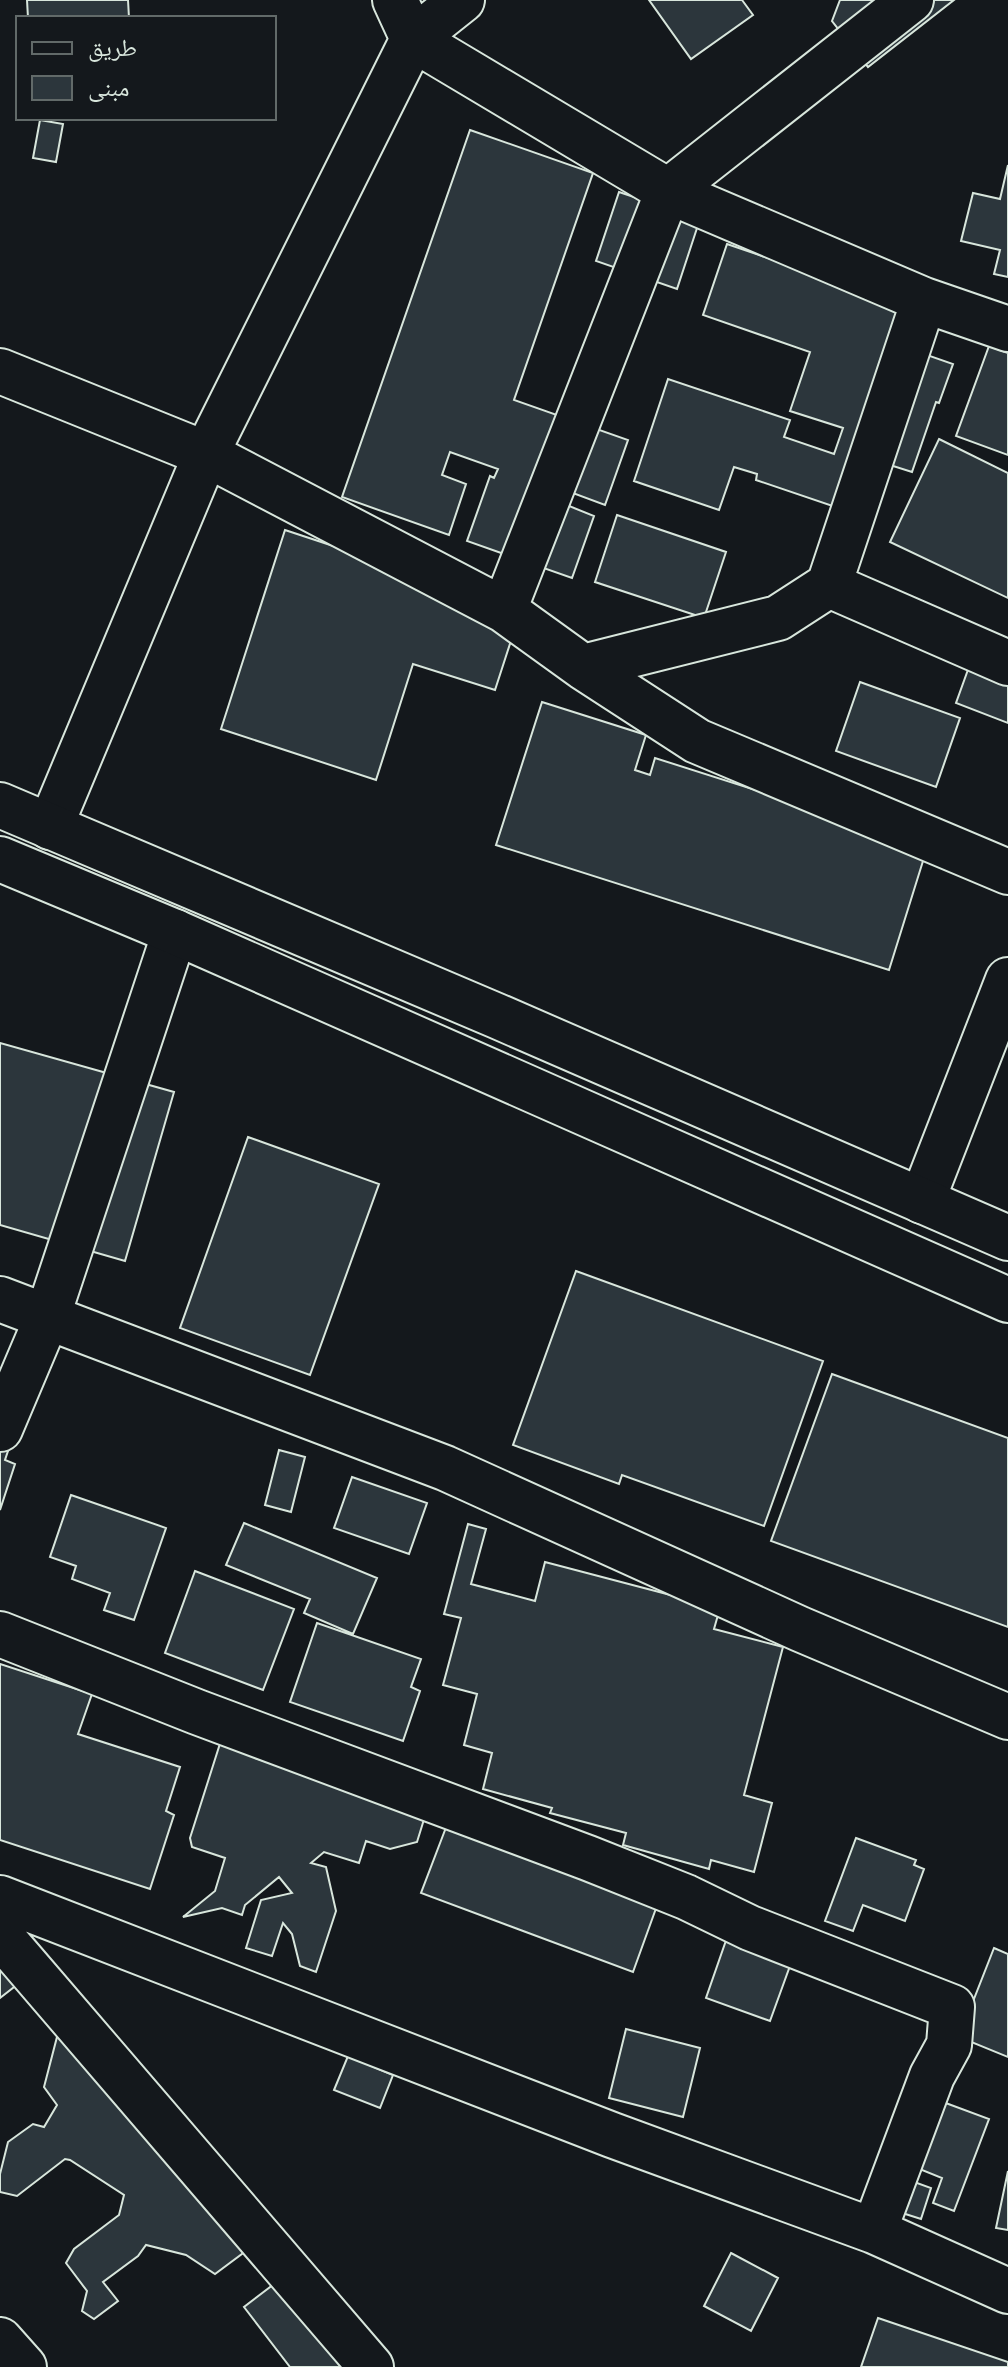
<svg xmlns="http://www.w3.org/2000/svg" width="1008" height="2367" font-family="'Titillium Web','Noto Naskh Arabic',sans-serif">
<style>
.building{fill:#2c363c;stroke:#d8e6dc;stroke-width:2}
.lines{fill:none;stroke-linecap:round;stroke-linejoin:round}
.minor-casing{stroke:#d8e6dc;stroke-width:48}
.highway-casing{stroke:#d8e6dc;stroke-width:48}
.minor{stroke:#14181c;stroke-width:44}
.highway{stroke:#14181c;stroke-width:44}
</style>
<rect width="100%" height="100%" fill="#14181c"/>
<!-- building -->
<path class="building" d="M27 0H128L129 18H28Z
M649 0H742L753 15 691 59Z
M840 0H954L868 67 832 21Z
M40 120 63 124 56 162 33 158Z
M470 130 593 173 514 400 628 440 605 505 573 493 569 506 594 516 572 578 467 541 490 476 494 478 498 469 450 452 442 475 466 484 449 535 342 497Z
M1008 165V277L994 274 1000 250 961 241 973 193 1000 199Z
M619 192 700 219 677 289 596 261Z
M727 244 935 315 921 353 953 364 939 403 936 402 912 472 890 465 871 519 756 480 757 474 734 467 719 510 634 481 668 379 790 420 784 437 834 454 843 428 790 411 810 352 703 315Z
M989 346 1008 353V455L956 436Z
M939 439 1008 473V598L890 542Z
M617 515 726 552 704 618 595 582Z
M285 530 436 580 520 613 495 690 413 664 376 780 221 729Z
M978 642 1008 653V723L956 703Z
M860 682 960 718 936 787 836 751Z
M542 702 646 735 635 770 650 775 655 758 928 845 889 970 496 845Z
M0 1043 174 1092 125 1261 0 1225Z
M248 1137 379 1184 310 1375 180 1328Z
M576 1271 823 1361 764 1526 622 1475 619 1484 513 1445Z
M832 1374 1008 1438V1627L771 1541Z
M0 1421 16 1427 5 1460 15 1464 0 1510Z
M279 1450 305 1457 291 1512 265 1505Z
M352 1477 427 1503 409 1554 334 1528Z
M71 1495 166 1528 134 1620 104 1610 110 1593 72 1579 76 1566 50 1557Z
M244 1523 377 1578 353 1634 304 1613 310 1599 226 1565Z
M468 1524 486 1529 471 1584 535 1601 545 1562 720 1608 714 1629 783 1647 744 1795 772 1803 754 1872 711 1860 709 1869 623 1845 626 1833 550 1813 552 1808 483 1789 492 1753 464 1745 477 1694 443 1685 461 1618 444 1614Z
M195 1571 294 1609 263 1690 165 1653Z
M317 1623 421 1659 411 1687 420 1691 403 1741 290 1702Z
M0 1664 92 1694 78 1734 180 1767 166 1811 174 1815 150 1889 0 1840Z
M224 1731 251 1740 255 1758 320 1779 430 1800 417 1842 390 1849 366 1841 359 1863 324 1852 311 1863 326 1867 336 1911 316 1972 300 1966 292 1934 283 1923 272 1956 246 1948 261 1900 292 1893 279 1877 245 1905 242 1915 222 1908 183 1917 215 1891 225 1858 192 1847 190 1838Z
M450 1817 659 1900 633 1972 421 1893Z
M856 1838 916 1860 914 1865 924 1869 905 1921 863 1905 853 1931 825 1921Z
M730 1929 795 1952 770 2021 706 1998Z
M0 1931 32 1973 0 1998Z
M994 1948 1008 1954V2057L959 2037Z
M65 2024 270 2233 215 2274 186 2255 146 2245 138 2256 103 2282 118 2301 94 2319 82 2311 87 2291 66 2263 74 2249 119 2215 124 2195 70 2160 65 2159 17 2196 0 2192V2174L8 2142 33 2124 44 2127 57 2105 44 2087 57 2037Z
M626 2029 700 2048 683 2117 609 2098Z
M348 2056 393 2075 380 2108 334 2090Z
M943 2102 989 2119 954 2211 933 2203 942 2178 917 2168Z
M1008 2171V2230L996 2228Z
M906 2179 931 2188 921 2219 896 2211Z
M731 2253 778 2278 751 2331 704 2306Z
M291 2271 348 2367H290L244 2307Z
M878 2318 1008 2362V2367H861Z"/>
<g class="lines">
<defs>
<path id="minor" d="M462 0 413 39 668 191 924 300 1008 329
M0 371 206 454 504 610 583 667 697 741 1008 872
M829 585 924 300
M504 610 668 191 911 0
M583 667 778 618 829 585 1008 663
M50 827 206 454 413 39 395 0
M922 1201 1008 980
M0 1299 445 1468 800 1629 1008 1717
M0 1429 47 1318 175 932
M0 1634 197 1712 588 1858 686 1897 750 1928 952 2007 949 2045 932 2076 874 2231
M0 1898 612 2135 874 2231 1008 2291
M0 1935 371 2367
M0 2340 24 2367"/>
<path id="highway" d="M0 805 497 1016 1008 1238
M0 859 175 932 1008 1300"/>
</defs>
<!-- minor casing -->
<use href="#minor" class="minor-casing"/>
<!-- highway casing -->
<use href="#highway" class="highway-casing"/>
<!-- minor -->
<use href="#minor" class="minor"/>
<!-- highway -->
<use href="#highway" class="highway"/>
</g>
<!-- legend -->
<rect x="16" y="16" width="260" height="104" fill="#14181c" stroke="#626a69" stroke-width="2"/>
<rect x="32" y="42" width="40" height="12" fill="#14181c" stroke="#626a69" stroke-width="2"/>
<text x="88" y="56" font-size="24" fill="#d8e6dc">طريق</text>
<rect x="32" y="76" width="40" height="24" fill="#2c363c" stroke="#626a69" stroke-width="2"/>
<text x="88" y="96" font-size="24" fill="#d8e6dc">مبنى</text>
</svg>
